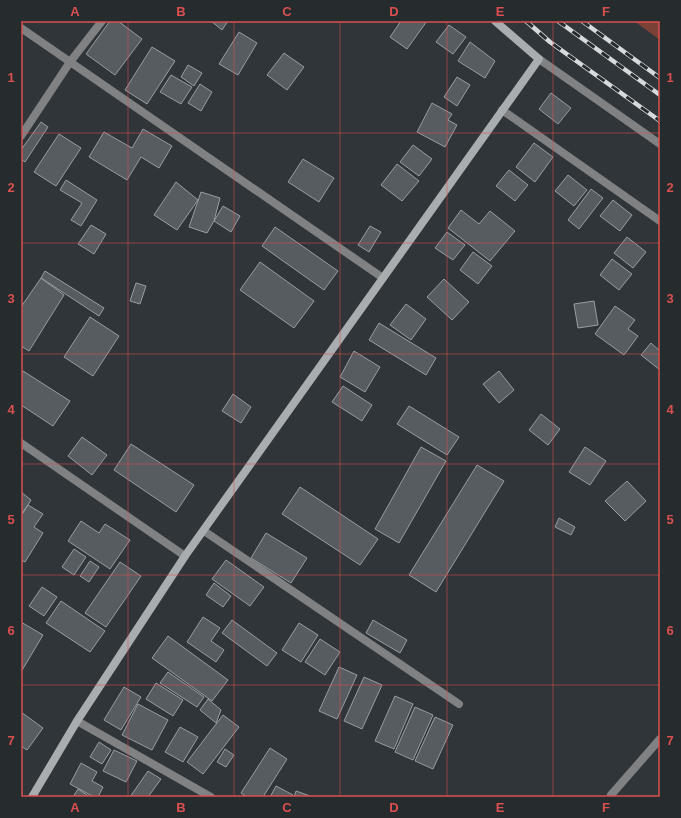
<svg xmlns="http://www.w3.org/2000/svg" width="681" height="818" font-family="Helvetica,sans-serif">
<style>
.green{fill:#7a4237}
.building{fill:#565c60;stroke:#979da1}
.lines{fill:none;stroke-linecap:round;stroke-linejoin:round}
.minor{stroke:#7f8183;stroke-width:8}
.tertiary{stroke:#7f8183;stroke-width:8}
.secondary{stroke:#a9adb0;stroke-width:8}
.rail-casing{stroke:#d7dadd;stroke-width:4.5}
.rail{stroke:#262b2e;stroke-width:3;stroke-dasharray:9;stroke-linecap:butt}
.grid{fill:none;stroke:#da5050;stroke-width:1;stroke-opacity:0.55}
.neatline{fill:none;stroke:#da5050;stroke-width:1.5}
.grid-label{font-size:13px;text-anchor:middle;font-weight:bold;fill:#da5050}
</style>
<rect width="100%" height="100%" fill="#2f3538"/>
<!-- green -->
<path class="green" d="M634 21H660V40Z"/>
<!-- building -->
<path class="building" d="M110 21H118L142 39 115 75 86 54Z
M211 21H228L222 30Z
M401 21H427L407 49 390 37Z
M449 25 466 37 453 54 436 42Z
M239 32 257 43 238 75 219 64Z
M470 42 495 61 485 78 458 61Z
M152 47 175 61 147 104 125 90Z
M284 53 304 67 287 90 267 75Z
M188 65 202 73 194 86 181 77Z
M171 75 192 87 181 104 160 92Z
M457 77 470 85 457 106 444 97Z
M200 84 212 92 201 111 188 103Z
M551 93 571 108 558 124 539 109Z
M432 103 452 114 448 120 457 125 445 147 417 132Z
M41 122 48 127 25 162 21 159V150Z
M143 129 172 146 159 168 141 157 127 180 89 157 104 132 132 148Z
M59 134 81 148 56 186 34 172Z
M534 143 553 157 535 182 516 167Z
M413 145 432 159 419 176 400 162Z
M303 159 334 178 319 202 288 182Z
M397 164 419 181 402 201 381 185Z
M509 170 528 185 515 201 496 186Z
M568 175 587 190 574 206 555 191Z
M66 180 97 200 81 226 71 220 82 203 60 190Z
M176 182 198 200 177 230 154 215Z
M591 189 603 198 579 229 568 220Z
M201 192 220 198 214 221 207 233 189 227Z
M613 200 632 215 620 231 600 216Z
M223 206 240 216 231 232 214 221Z
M461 210 479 224 490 211 515 231 490 261 448 228Z
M91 225 106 234 94 254 78 244Z
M370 226 381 232 369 252 358 245Z
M275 227 338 271 324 290 262 246Z
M447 232 465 245 453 260 435 248Z
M627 237 646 252 633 268 614 253Z
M473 252 492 266 478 284 460 270Z
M612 259 632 274 619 290 600 275Z
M260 262 314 301 294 328 240 290Z
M45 271 104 308 99 316 41 278Z
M41 278 64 295 29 351 21 346V307Z
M444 279 469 302 452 320 427 297Z
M136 283 146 286 140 304 130 301Z
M594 301 598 325 578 328 574 304Z
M406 304 426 319 411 340 390 325Z
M615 306 635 320 628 329 638 336 624 355 595 334Z
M90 317 119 336 93 376 64 357Z
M379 323 436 358 426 375 369 340Z
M651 343 660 351V370L641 355Z
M354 351 380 367 365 392 340 377Z
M23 371 70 401 53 426 21 405V374Z
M499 371 514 390 499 403 483 384Z
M343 386 372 405 362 421 332 402Z
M233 394 251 407 241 423 222 411Z
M409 406 459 437 447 455 397 424Z
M541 414 560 429 548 445 529 430Z
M82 437 107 455 92 475 68 456Z
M131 444 194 485 176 512 114 470Z
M421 447 446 461 399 543 375 529Z
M585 447 606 461 590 485 569 472Z
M477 465 504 481 436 592 409 575Z
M627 481 646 501 625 521 605 501Z
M300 487 378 539 360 565 282 514Z
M21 492 31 500 21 516Z
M28 505 43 514 34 527 43 533 25 562 21 560V515Z
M559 518 575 527 571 535 555 527Z
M81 521 99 533 105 524 130 540 110 569 68 541Z
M266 533 307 558 291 583 251 558Z
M74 549 86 557 74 575 62 567Z
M226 560 264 587 250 606 212 579Z
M90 561 99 567 89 582 80 576Z
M120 562 141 576 106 627 85 613Z
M214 583 231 596 223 607 206 595Z
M42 587 57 597 44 616 29 606Z
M61 601 105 631 90 652 46 623Z
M203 617 220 628 211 641 224 650 216 662 187 642Z
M232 620 277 653 267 666 222 633Z
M373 620 407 640 400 653 366 633Z
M21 622 43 635 21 672Z
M299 623 318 635 301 662 282 650Z
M168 636 228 680 212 701 152 658Z
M320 639 340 652 325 675 305 662Z
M339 667 357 675 337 719 319 711Z
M168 672 204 697 197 707 160 683Z
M364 677 382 685 362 729 344 721Z
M156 683 183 700 173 716 146 699Z
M124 687 141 697 121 730 104 720Z
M395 696 413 704 394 749 375 741Z
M208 699 221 710 216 723 200 710Z
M138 704 168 720 152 750 122 735Z
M415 707 433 715 413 760 395 752Z
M21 712 43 728 27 750 21 746Z
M223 715 239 727 203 774 187 762Z
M435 717 453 725 433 769 415 761Z
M180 727 198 737 183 762 165 752Z
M99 742 111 750 102 764 90 757Z
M270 748 287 759 263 797H247L241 793Z
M225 749 234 755 226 767 217 762Z
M114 750 137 761 126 782 103 771Z
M81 763 97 772 92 781 103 787 98 797H94L70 784Z
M148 771 161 779 148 797H130Z
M276 786 293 795 292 797H270Z
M78 789 90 797H73Z
M296 791 313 797H294Z"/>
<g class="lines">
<!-- minor -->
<path class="minor" d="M21 28 383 278
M539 59 660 144
M502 110 660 221
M21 136 70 62 102 21
M204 531 459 704
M77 721 211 797
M611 795 660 739"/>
<!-- tertiary -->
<path class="tertiary" d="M21 443 185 556"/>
<!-- secondary -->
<path class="secondary" d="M32 797 77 721 185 556 539 59 495 21"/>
<defs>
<path id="rail" d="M526 21 550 42 660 121
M558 21 660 95
M582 21 660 78"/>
</defs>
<!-- rail casing -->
<use href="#rail" class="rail-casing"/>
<!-- rail -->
<use href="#rail" class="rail"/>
</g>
<!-- grid -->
<path class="grid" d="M128 21V797M234 21V797M340 21V797M447 21V797M553 21V797M21 133H660M21 243H660M21 354H660M21 464H660M21 575H660M21 685H660"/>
<!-- border -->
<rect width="681" height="818" fill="none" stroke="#262b2e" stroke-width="44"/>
<rect x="22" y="22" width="637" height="774" class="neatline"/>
<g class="grid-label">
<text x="75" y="16">A</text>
<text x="181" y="16">B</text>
<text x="287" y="16">C</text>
<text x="394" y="16">D</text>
<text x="500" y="16">E</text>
<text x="606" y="16">F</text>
<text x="11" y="82">1</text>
<text x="670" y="82">1</text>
<text x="11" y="192">2</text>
<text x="670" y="192">2</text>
<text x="11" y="303">3</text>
<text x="670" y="303">3</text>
<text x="11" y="414">4</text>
<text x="670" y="414">4</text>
<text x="11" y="524">5</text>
<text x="670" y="524">5</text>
<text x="11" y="635">6</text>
<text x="670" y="635">6</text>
<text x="11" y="745">7</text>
<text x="670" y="745">7</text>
<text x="75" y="812">A</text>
<text x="181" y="812">B</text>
<text x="287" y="812">C</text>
<text x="394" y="812">D</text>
<text x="500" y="812">E</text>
<text x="606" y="812">F</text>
</g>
</svg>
